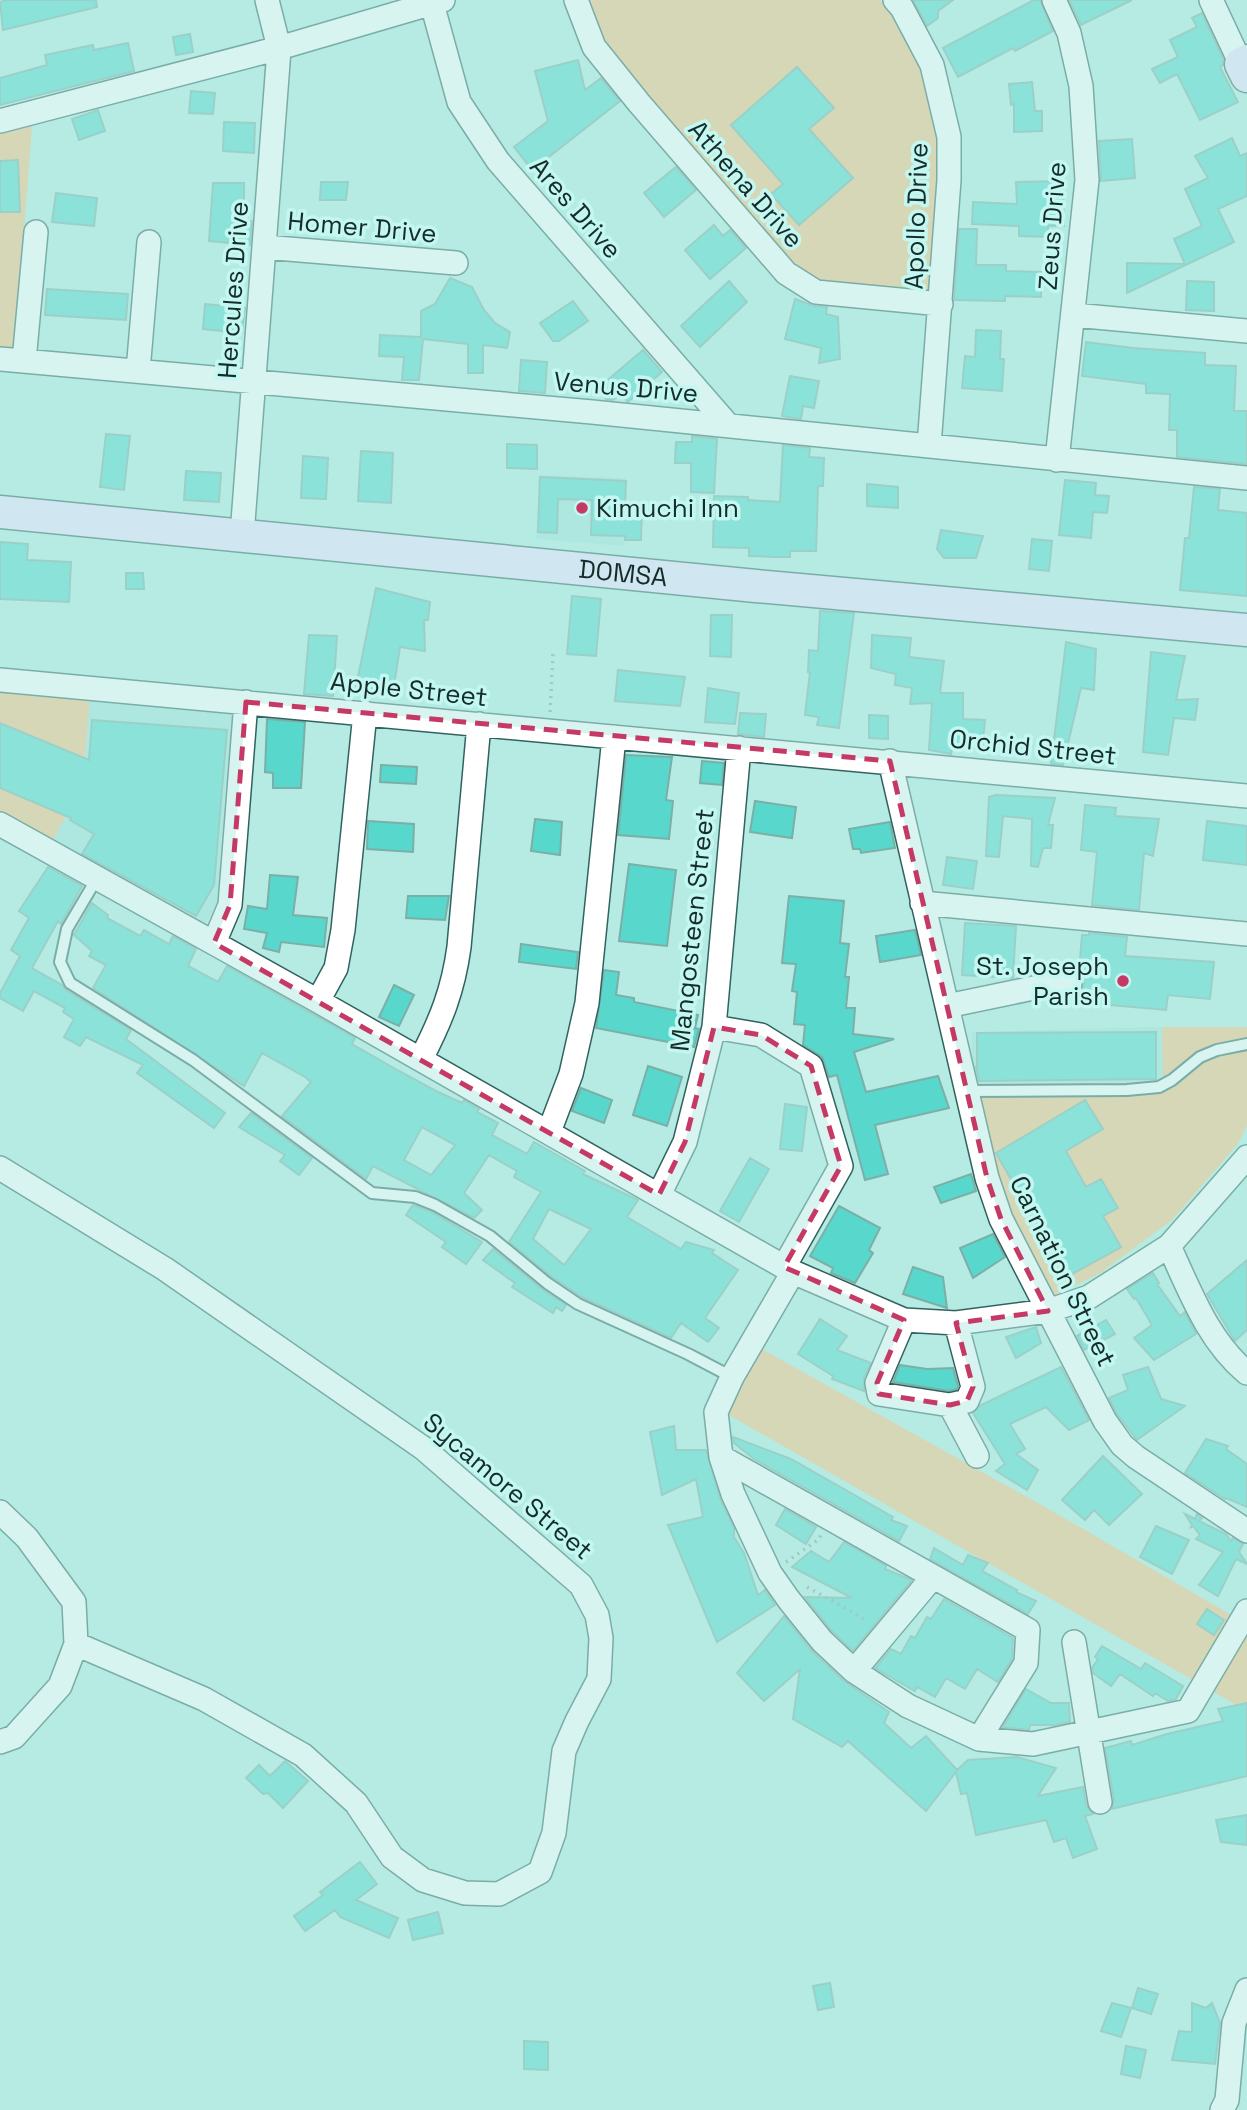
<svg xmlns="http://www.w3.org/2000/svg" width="1247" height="2110" font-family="'Space Grotesk',sans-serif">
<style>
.built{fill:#a2e2da}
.green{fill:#fbbf82}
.building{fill:#58d8cc;stroke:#7bafa8;stroke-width:2;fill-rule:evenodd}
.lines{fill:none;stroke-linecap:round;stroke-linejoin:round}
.lane-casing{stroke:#31635e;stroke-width:14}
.street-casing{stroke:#31635e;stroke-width:26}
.secondary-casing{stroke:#31635e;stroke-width:35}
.path{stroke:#7ba49e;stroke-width:3.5;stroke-dasharray:2 5;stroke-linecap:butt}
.lane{stroke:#fff;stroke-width:10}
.street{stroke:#fff;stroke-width:23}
.secondary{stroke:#efe0fe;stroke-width:32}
.marked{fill:none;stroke:#c73965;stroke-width:5;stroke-dasharray:14 9;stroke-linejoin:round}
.poi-dot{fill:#c73965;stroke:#c2f8f1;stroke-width:2.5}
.labels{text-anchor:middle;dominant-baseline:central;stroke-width:7;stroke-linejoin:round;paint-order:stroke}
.street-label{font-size:26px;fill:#172c2a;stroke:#c2f8f1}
.poi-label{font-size:26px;fill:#172c2a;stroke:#c2f8f1;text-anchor:start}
</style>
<rect width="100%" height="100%" fill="#b6ebe4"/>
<!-- built -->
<path class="built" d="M539 475 626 478 624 546 536 539Z
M90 699 233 713 218 901 205 925 52 842 82 786Z
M1162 1027 1164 1082 973 1086 972 1032Z"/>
<!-- green -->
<path class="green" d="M587 0H880L892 14 923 68 937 131 939 174 931 292 821 281 793 265 603 42Z
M32 126 15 355 0 353V134Z
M0 690 90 699 82 786 52 842 0 813Z
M1162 1027H1247V1126L1237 1145 1172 1220 1099 1274 1053 1296 1011 1214 989 1151 973 1086 1163 1082Z
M760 1348 1054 1512 1247 1624V1711L727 1414Z"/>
<!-- building -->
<path class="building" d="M7 0H96L97 7 3 30 0 2Z
M913 0H953L938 11V18L927 26Z
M1034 0H1040L1053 31 1015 51 1013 48 958 77 943 48Z
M1069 0H1132L1081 25Z
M1202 13 1224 60 1223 65 1220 67 1238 102 1200 120 1177 74 1160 83 1152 69 1178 57 1170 40 1197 27 1192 18Z
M190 34 193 52 176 55 173 37Z
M128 43 134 71 0 105V78L47 65 45 55 93 45 94 50Z
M578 60 585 90 601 78 620 101 532 170 514 147 548 121 535 71Z
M797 67 834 108 809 129 853 178 799 225 771 194 783 184 731 125Z
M1032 82 1035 111H1042V131L1014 132V104L1011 105 1009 84Z
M191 91 215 93 213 114 189 113Z
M98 110 105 131 79 140 72 119Z
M224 122 255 123 254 153 223 151Z
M1232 138 1240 156 1247 153V196L1218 209 1234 242 1127 293V263L1185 264 1174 239 1202 226 1185 189 1208 178 1195 156Z
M1132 139 1135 178 1101 181 1099 141Z
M18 160 20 212H0V161Z
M676 167 696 190 664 217 644 193Z
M1063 181 1064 226H1048V237L1019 236V226L972 224 973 202 1017 204 1016 182Z
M321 182H348L346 200H320Z
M213 183H244V220L252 221 250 245 209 241Z
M56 193 97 198 94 226 52 222Z
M714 225 723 236 730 230 746 248 710 279 685 250Z
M959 229H977L976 265H1006V271L1041 272V297L1005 296V301L954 300Z
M450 278 472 287 484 310 495 323 510 332 507 348 483 345V373H468V344L423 339 419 380H402L404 357 379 356 380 335 421 337V311L435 304Z
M729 281 747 302 700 347 681 326Z
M1187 281 1214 282V311L1186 310Z
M47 289 128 294 126 320 45 315Z
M795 299 814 306 827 307 826 314 838 317 840 359 819 363 821 348 785 339Z
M573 301 588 321 559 341H553L540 323Z
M205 304 245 308 242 333 203 329Z
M976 330 1001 331 1000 359H1004L1002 391 962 388 965 356 975 357Z
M1086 342 1133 348 1205 353V365L1236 366 1234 411H1247V464L1177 457V430H1169L1170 394 1146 393V384L1082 376Z
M643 350 662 372 628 402 620 394 613 400 606 399 597 389Z
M521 360 547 362 545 393 519 391Z
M790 376 819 381 814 408 803 406 801 419 782 416Z
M106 434 130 436 124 490 100 487Z
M692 436 717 439 714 493 691 492V463H675L676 442H692Z
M507 444 537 445V469L507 468Z
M783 445 810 448 809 457 824 458 823 486H818L816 551H790V557H775L749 556V548L713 547 714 496 748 497V500L780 502Z
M361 451 393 453 391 503 358 501Z
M303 456 328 458 326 499 301 498Z
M186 471 221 473 219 502 184 500Z
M540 477 626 481 625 508H642L641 540H625V536L591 535 592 500 558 499 557 533 538 532Z
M1065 480 1096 483 1095 495 1109 496 1107 513 1093 512 1091 538 1059 535Z
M867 484 898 487V508L867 506Z
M1194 487 1220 489 1218 510 1247 513V596L1180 590 1185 538H1189Z
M941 530 983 536 976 558H944L937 549Z
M1032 539 1052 541 1049 571 1029 569Z
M0 542 28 544 27 560 71 562 69 602 0 599Z
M126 573H143L144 589H126Z
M376 588 430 602 428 620H424L425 651 400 647 393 692 356 687Z
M572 596 601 599 596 656 567 654Z
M820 611 854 613 839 728 817 725 819 717 805 715 810 672H808L809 650 818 651Z
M711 615H732L731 657 710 656Z
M309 635 337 636 333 696 304 694Z
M872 635 911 638 909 657 944 661 940 693H963V719L985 720 982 749 953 746 951 754 929 750 932 703 910 704 912 688 895 685 896 674 871 668Z
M1066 642 1096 649 1094 690 1081 688 1063 765 1051 764Z
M1151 652 1185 656 1176 700 1198 699 1195 720 1174 718 1168 755 1143 752Z
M618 670 685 677 680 706 615 701Z
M708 688 739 693 735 724 705 722Z
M740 713 766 714 764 737 738 734Z
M869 715 888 716V739L869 738Z
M267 719 305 722 301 788H273V773L265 772Z
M92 720 227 730 214 885 196 916 82 854 94 834 70 820 71 818 0 788V723L89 760Z
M626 755 672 757 666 800 673 801 669 839 618 835Z
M702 761 724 763 722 785 700 783Z
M381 765 417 767 416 784 380 782Z
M996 795 1055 798 1048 825H1053L1051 848H1043L1038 867 1031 866 1032 819 1003 816 999 857 986 856 989 797Z
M755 801 796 807 792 838 750 832Z
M1085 805 1116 808 1115 816 1159 819 1153 856 1144 853 1139 910 1092 905 1097 852 1081 850Z
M535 819 562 822 560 855 531 851Z
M368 821 414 824 413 852 367 849Z
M1207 821 1247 826V865L1203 860Z
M890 822 895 848 861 853 860 849H853L849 829Z
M947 857 977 861 973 889 943 885Z
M629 864 676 870 667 946 619 941Z
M48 867 82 886 61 924 58 921 32 968 62 985 66 990 131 1030 126 1039 225 1113 214 1128 137 1073 143 1065 86 1037 80 1046 64 1037 74 1019 63 1012 65 1008 34 991 23 1011 0 998V993L20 956 11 950 29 918 19 911Z
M270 875 298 877 293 915 327 918 324 947 281 942 279 952 263 948 267 933 244 929 248 906 267 909Z
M408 896H449L445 920 406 918Z
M789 896 844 901 840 943 849 944 845 977H849L846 1008H855L853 1034 894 1039 854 1052 866 1092 938 1076 949 1108 875 1125 888 1174 865 1180 837 1075 829 1077 822 1057 803 1045 805 1025 794 1024 797 992 792 991 796 964 782 963Z
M92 903 108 915 107 918 140 936 144 930 169 944 173 936 196 949 188 966 218 982 227 966 355 1038 352 1044 399 1071 436 1091 462 1103 464 1100 479 1109 477 1112 498 1123 492 1135 527 1154 534 1142 585 1171 583 1174 638 1200 627 1217 681 1249 686 1242 714 1250 712 1253 738 1270 705 1318 719 1328 708 1342 681 1323 671 1338 582 1297 552 1277 509 1242 541 1192 514 1177 517 1171 489 1155 464 1193 482 1210 474 1218 373 1166 366 1179 282 1116 311 1082 305 1077 262 1053 244 1086 93 988 106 965 89 956 92 951 74 935ZM422 1127 455 1145 431 1175 404 1160ZM549 1209 591 1229 564 1265 533 1239Z
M965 923 1016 926 1013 978 962 975Z
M915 930 921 955 880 962 876 936Z
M1089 933 1127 937 1125 956 1214 962 1210 999 1168 995 1166 1010 1076 1002 1077 995 1082 989 1084 982 1079 972 1082 935H1089Z
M521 944 578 952 576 969 519 962Z
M604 970 619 972 616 995 634 998V1002L698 1015 695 1028 699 1029 694 1047 596 1028Z
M394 985 414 995 399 1026 379 1017Z
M1156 1032V1079L979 1081 976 1067H977V1033Z
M648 1066 682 1077 667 1126 633 1115Z
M581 1088 612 1100 604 1123 572 1111Z
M1085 1100 1103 1129 1066 1151 1086 1187 1101 1179 1118 1208 1103 1216 1121 1247 1067 1277 996 1153Z
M785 1104 807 1107 802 1151 780 1149Z
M251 1113 312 1158 299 1175 280 1161 285 1155 239 1127Z
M750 1158 769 1169 739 1222 720 1211Z
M971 1174 976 1191 941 1203 934 1187Z
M413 1205 432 1212 482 1242 466 1264 442 1247 446 1242 406 1215Z
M839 1206 880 1228 869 1250 873 1253 855 1283 831 1273 833 1268 810 1256Z
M993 1234 1005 1257 973 1278 960 1248Z
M493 1249 542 1289 566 1305 562 1311 556 1307 553 1313 512 1287 515 1283 483 1260Z
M1247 1260V1330L1235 1341 1207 1294Z
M913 1267 943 1277 947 1308 903 1294Z
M1153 1273 1159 1283 1157 1284 1180 1316 1185 1312 1196 1334 1154 1360 1134 1338 1152 1325 1136 1298 1134 1299 1127 1289Z
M820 1319 847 1336 837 1350 871 1363 864 1378V1391L832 1379 833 1376 798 1354Z
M1106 1320 1115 1334 1084 1350 1077 1336Z
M1036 1327 1041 1343 1016 1358 1006 1337Z
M900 1365 927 1369 953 1368 958 1386 957 1389 949 1391 893 1382Z
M1061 1367 1089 1420 1069 1430 1046 1407 1010 1424 1025 1449 1016 1454 1038 1470 1027 1490 996 1471 1005 1464 973 1413 981 1405Z
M1148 1367 1161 1399 1185 1406 1137 1440 1117 1414 1109 1398 1128 1390 1123 1375Z
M674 1426 676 1450H706L720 1498 734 1528V1537L744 1553 758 1595 765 1590 775 1605 717 1642 668 1525 703 1517 696 1479 662 1495 650 1432Z
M733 1437 791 1459 893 1517 891 1520 907 1526 899 1541 754 1459 734 1443Z
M1206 1439 1228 1446 1226 1449 1247 1464V1507L1226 1498 1225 1499 1185 1473Z
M1103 1456 1142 1494 1109 1525 1094 1510 1085 1520 1062 1500Z
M785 1509 816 1527 806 1544 776 1525Z
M1185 1514 1195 1519 1197 1514 1202 1518 1199 1521 1226 1534 1231 1541 1233 1538 1243 1544 1239 1552 1247 1564 1236 1559 1218 1596 1199 1585 1223 1552 1196 1539 1200 1535 1193 1526 1191 1527 1192 1525Z
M1156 1526 1189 1540 1172 1574 1140 1557Z
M844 1542 886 1566 885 1569 912 1580 853 1651 832 1631 805 1597 852 1598 792 1567 811 1551 829 1562Z
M934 1548 963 1565 968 1555 988 1563 982 1571 1017 1590 1016 1592 1036 1601 1028 1614 930 1559Z
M944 1599 1013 1638 1012 1659 998 1682 977 1669 965 1689 946 1678 935 1697 917 1687 915 1691 875 1668 891 1649 901 1654 911 1636 915 1638 927 1617 931 1619Z
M1207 1609 1224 1620 1214 1635 1197 1624Z
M784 1616 812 1651 844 1681 889 1712 884 1723 911 1748 926 1736 957 1770 968 1760 1017 1757 1056 1768 1038 1796 1083 1787 1086 1805 1093 1814 1085 1816 1097 1849 1073 1858 1066 1838 1054 1842 1046 1820 976 1835 967 1793 961 1794 956 1772 926 1811 848 1741 842 1747 793 1719 800 1669 764 1701 737 1673Z
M1102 1646 1141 1669 1145 1663 1183 1686 1176 1699 1168 1701 1155 1693 1153 1696 1120 1674 1111 1686 1093 1673 1092 1668 1098 1659 1095 1657Z
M1026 1689 1051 1703H1069L1070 1722 1054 1725H1030L1029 1730 1003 1727Z
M1247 1703V1776L1112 1809 1114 1800 1105 1748 1131 1741 1132 1745 1167 1734 1223 1721 1218 1709Z
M285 1761 308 1781 283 1808 268 1793 263 1794 246 1778 259 1765 270 1776Z
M1247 1815V1845L1221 1842 1216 1820Z
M360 1862 377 1884 356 1900 398 1918 389 1938 340 1917 335 1910 305 1931 294 1916 323 1895 320 1892Z
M438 1912 443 1933 413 1940 408 1920Z
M830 1983 834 2007 818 2010 813 1986Z
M1138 1988 1158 1994 1151 2014 1132 2008Z
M1112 2003 1131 2008 1121 2037 1101 2031Z
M1192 2003 1206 2008 1212 2003 1220 2023 1215 2064 1172 2060 1179 2031 1192 2032Z
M524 2041 548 2042V2070L524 2069Z
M1126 2046 1146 2050 1140 2078 1121 2074Z"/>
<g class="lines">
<defs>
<path id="lane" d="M97 878 67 929 60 962 70 983 193 1060 372 1193 415 1197 435 1205 490 1236 547 1283 578 1304 688 1354 732 1377
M966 1091 1127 1090 1159 1087 1172 1080 1200 1057 1217 1050 1247 1044"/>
<path id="street" d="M431 0 459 102 498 161 728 425
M576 0 594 47 639 103 786 273 816 292 941 304
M895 0 902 8 932 65 949 137V180L929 446
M1054 0 1069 33 1081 86 1087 180 1057 460
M1211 0 1241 64
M0 121 279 48 443 0
M264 247 456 263
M1074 315 1247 331
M0 359 592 412 1247 478
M24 361 36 232
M138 371 149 242
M242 535 278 63 279 48 267 0
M0 680 1247 796
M890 761 987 1178 1001 1219 1105 1421 1122 1445 1136 1457 1247 1531
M0 824 318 1001 793 1272 904 1320 956 1323 1048 1311 1089 1297 1169 1246 1247 1157
M922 903 1247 934
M214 943 230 905 246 702
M318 1001 336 968 343 930 365 713
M947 1006 1043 986 1070 983
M714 1027 761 1035 811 1066 841 1166 784 1267
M421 1059C441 1020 453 991 459 947L479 724
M549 1132 571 1074 587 1003 614 737
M0 1168 165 1269 423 1448 581 1585 597 1615 601 1638 599 1679 577 1721 564 1751 554 1833 540 1872 499 1894 465 1893 423 1880 392 1857 356 1803 303 1755 204 1699 76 1644
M659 1195 685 1142 714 1027 739 748
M1169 1246C1190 1291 1208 1341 1247 1373
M793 1272 732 1377 716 1412 721 1457 733 1494 770 1573 789 1600 822 1641 854 1671 908 1706 979 1739 1033 1744 1188 1711 1247 1611
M904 1320 877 1383 879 1394 950 1405 967 1401 973 1387 956 1323
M950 1405 977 1456
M721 1457 1028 1630 1026 1663 979 1739
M0 1512 27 1538 74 1602 76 1644 60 1686 14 1737 0 1742
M1074 1642 1100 1802
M854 1671 932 1578
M1222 2110 1227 2100 1234 2023 1247 1990"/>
<g id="secondary">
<path d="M1247 61 1241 64 1247 76"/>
<path id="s1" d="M0 512 756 586 1247 630"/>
</g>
</defs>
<!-- lane casing -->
<use href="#lane" class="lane-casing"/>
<!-- street casing -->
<use href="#street" class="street-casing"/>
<!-- secondary casing -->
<use href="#secondary" class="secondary-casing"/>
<!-- path -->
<path class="path" d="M550 712 553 654
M786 1562 818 1540 821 1535
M807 1587 868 1621"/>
<!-- lane -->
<use href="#lane" class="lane"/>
<!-- street -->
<use href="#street" class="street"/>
<!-- secondary -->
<use href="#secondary" class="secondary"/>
</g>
<!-- marked area -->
<path d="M0 0H1247V2110H0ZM246 702 890 761 987 1178 1001 1219 1048 1311 956 1323 973 1387 967 1401 950 1405 879 1394 877 1383 904 1320 784 1267 841 1166 811 1066 761 1035 714 1027 685 1142 659 1195 214 943 230 905Z" fill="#b6ebe4" fill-opacity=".55" fill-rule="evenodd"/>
<path class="marked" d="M246 702 890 761 987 1178 1001 1219 1048 1311 956 1323 973 1387 967 1401 950 1405 879 1394 877 1383 904 1320 784 1267 841 1166 811 1066 761 1035 714 1027 685 1142 659 1195 214 943 230 905Z"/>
<!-- markers -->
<g class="poi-dot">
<circle cx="582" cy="508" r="7"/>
<circle cx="1123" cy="981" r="7"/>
</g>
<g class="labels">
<!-- street labels -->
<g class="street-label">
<text transform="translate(746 184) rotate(49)">Athena Drive</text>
<text transform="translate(576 208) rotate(49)">Ares Drive</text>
<text transform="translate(916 216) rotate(-88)">Apollo Drive</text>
<text transform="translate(1052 226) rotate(-86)">Zeus Drive</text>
<text transform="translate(362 227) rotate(5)">Homer Drive</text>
<text transform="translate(233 290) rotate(-86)">Hercules Drive</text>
<text transform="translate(626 387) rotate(5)">Venus Drive</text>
<text stroke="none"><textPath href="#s1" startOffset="626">DOMSA</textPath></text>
<text transform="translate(409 689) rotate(6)">Apple Street</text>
<text transform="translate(1033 747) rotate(6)">Orchid Street</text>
<text transform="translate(692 930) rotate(-84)">Mangosteen Street</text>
<text transform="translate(1063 1271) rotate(64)">Carnation Street</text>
<text transform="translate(508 1486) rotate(40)">Sycamore Street</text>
</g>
<!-- poi labels -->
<g class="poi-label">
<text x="596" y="508">Kimuchi Inn</text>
<text x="1109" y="966" text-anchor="end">St. Joseph<tspan x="1109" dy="30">Parish</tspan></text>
</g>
</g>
</svg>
